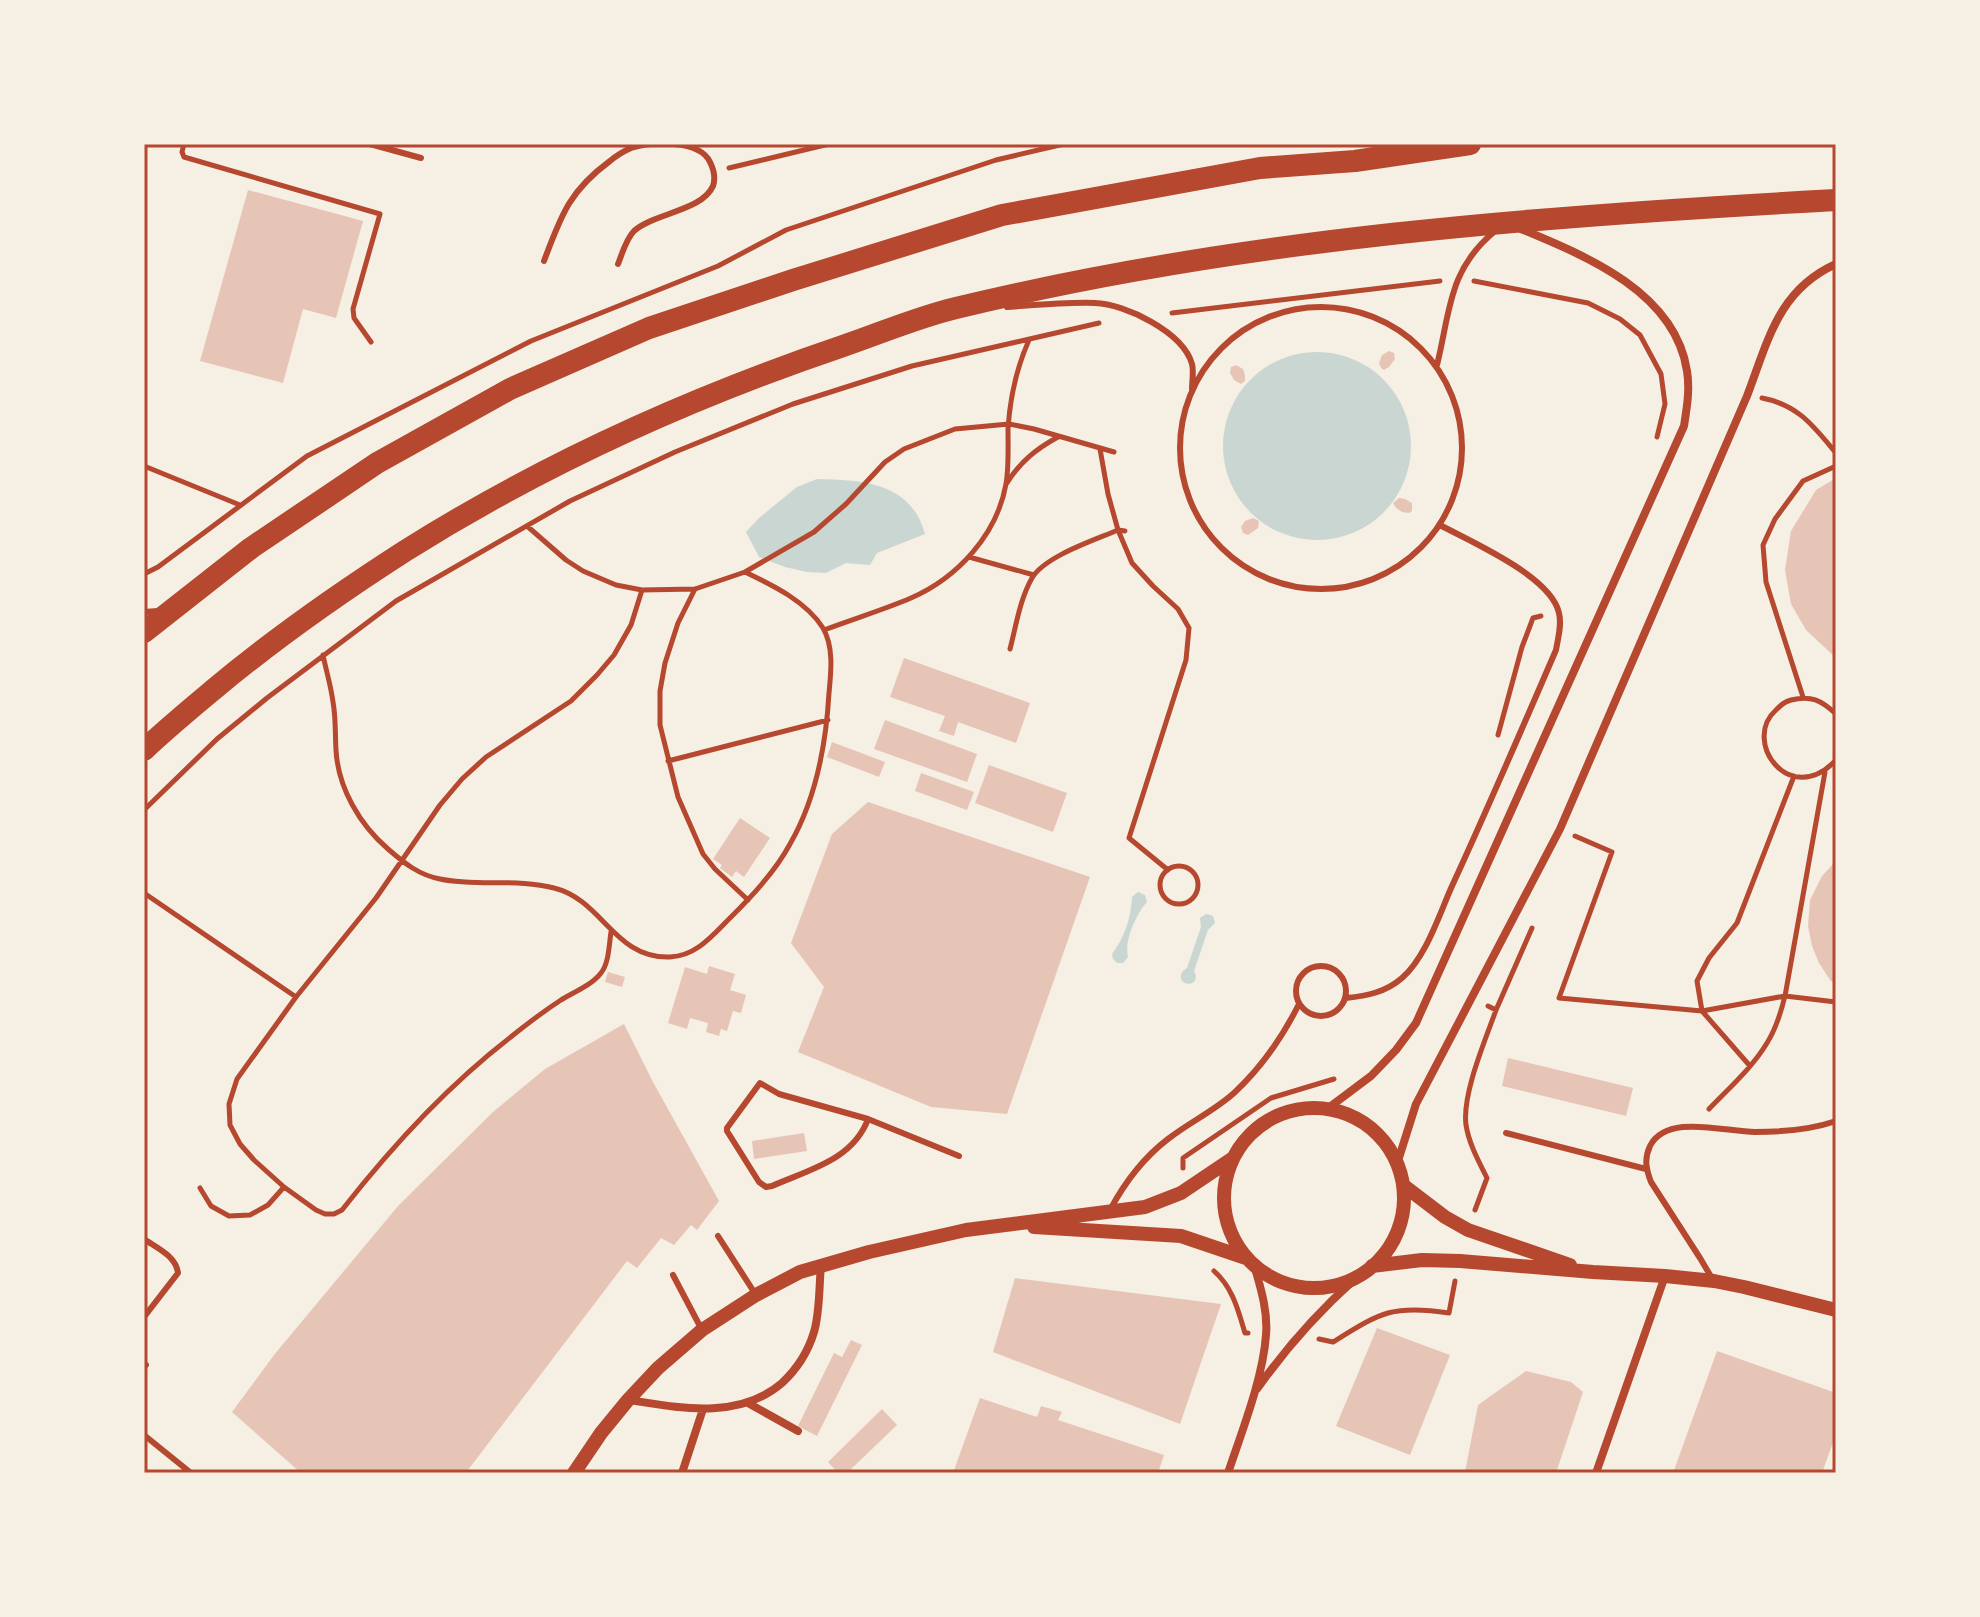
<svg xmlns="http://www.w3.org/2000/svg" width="1980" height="1617" font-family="Jost,sans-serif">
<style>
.water{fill:#c9d6d2}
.building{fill:#e6c5b7}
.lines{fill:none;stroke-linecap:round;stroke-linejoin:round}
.path{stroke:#b5482f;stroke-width:5}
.service{stroke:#b5482f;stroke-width:6}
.minor{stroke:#b5482f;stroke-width:8}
.tertiary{stroke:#b5482f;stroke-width:14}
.trunk{stroke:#b5482f;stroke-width:22}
.neatline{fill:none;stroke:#b5482f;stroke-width:3}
</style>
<rect width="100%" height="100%" fill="#f6efe4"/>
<!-- water -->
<path class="water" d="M1223 446a94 94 0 1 1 188 0a94 94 0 1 1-188 0Z
M817 479C862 480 911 482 925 534L877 553 870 565 846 563 826 573 807 572 785 567 759 557 746 532 759 518 797 487Z
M1138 892 1145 895 1147 902C1136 914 1124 941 1128 957L1123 963H1117L1113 959 1112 954C1125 937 1131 917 1132 897Z
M1206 914 1213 916 1215 923 1208 930 1194 971 1196 976 1195 981C1184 990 1174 975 1187 968L1201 927 1200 918Z"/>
<!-- building -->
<path class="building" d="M248 190 363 221 336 318 303 309 283 383 200 361Z
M1389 351 1394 353 1395 359 1389 367 1384 370 1381 368 1379 363 1382 355Z
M1236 365 1243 369 1245 375V381L1241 384 1234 380 1230 373 1231 367Z
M1836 478V658L1806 630 1791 604 1785 570 1791 531 1816 490Z
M1399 498 1405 499 1412 503V511L1409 513 1402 512 1396 508 1393 503Z
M1253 518 1259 521 1258 528 1248 535 1243 533 1241 527 1245 521Z
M904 658 1030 703 1016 743 958 722 954 736 939 731 945 716 890 697Z
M885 720 977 754 967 782 874 749Z
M832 742 885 762 879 777 827 757Z
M989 765 1067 793 1053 832 975 803Z
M921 773 974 792 967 810 915 791Z
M868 802 1090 877 1007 1114 931 1107 798 1052 824 987 791 943 832 834Z
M740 818 770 838 744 877 736 871 732 877 720 868 722 865 713 859Z
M1836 861V985L1830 980 1819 963 1812 946 1808 926 1810 900 1822 876Z
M709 966 735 974 730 990 746 995 741 1013 733 1011 727 1031 721 1029 719 1036 706 1032 708 1023 690 1018 687 1029 668 1023 685 967 707 974Z
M608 972 625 977 622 987 605 982Z
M624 1024 653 1082 719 1201 697 1230 691 1225 674 1245 661 1238 637 1268 627 1261 468 1470 471 1473H301L232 1412 274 1355 398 1206 493 1112 545 1069Z
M1508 1058 1633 1088 1626 1116 1502 1086Z
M804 1133 807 1151 754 1159 752 1141Z
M1015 1278 1221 1304 1180 1424 993 1352Z
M1377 1328 1450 1355 1410 1455 1336 1426Z
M851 1340 862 1345 817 1436 798 1426 834 1353 842 1357Z
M1717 1351 1836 1393V1434L1822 1473H1673Z
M1526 1371 1571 1382 1583 1392 1556 1473 1465 1472 1478 1405Z
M980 1398 1037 1417 1041 1406 1062 1412 1058 1420 1164 1455 1158 1473H953Z
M882 1409 897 1425 847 1473H838L828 1462Z"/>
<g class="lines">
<!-- path -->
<path class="path" d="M184 144 182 152 184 157 380 214 353 309 354 318 371 342
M729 168 829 144
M1474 281 1588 303 1620 319 1640 335 1661 374 1665 404 1657 437
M1172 313 1440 281
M1762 398C1799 405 1814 427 1836 453
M1100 449 1108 494 1118 530 1132 563 1153 586 1178 609 1189 628 1186 660 1129 838 1168 870
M144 466 240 505
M1007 483C1020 462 1036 449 1058 437
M527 526 566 560 583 571 616 585 642 590 695 589 745 572 814 532 846 504 885 462 904 449 955 429 1009 424 1034 429 1114 452
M969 557 1034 575
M144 574 158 567 307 456 531 341 718 266 786 230 996 160 1064 144
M695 589 678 623 665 663 660 691V725L678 797 703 854 715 869 748 900
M824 630C853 619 883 610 911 598 957 578 997 535 1006 484 1009 467 1008 447 1008 429 1010 398 1016 369 1029 340
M1010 649C1016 626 1020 599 1032 578 1045 556 1095 540 1118 530L1125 531
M323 655C326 670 331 686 333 702 336 718 335 734 336 750 338 788 360 825 388 849 404 863 419 875 440 879 477 887 517 878 554 888 603 900 614 959 670 957 696 956 712 936 729 919 751 897 775 872 790 844 816 799 826 745 829 693 831 672 834 647 823 628 806 601 772 585 745 572
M1803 697 1766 582 1763 545 1775 519 1803 481 1836 466
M1836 714C1821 700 1811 695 1791 700 1784 702 1781 705 1776 710 1741 741 1790 809 1836 760
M1498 735 1522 647 1533 618 1541 616
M668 761 828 720
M144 810 217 739 267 698 396 601 570 501 675 452 793 404 912 366 1099 323
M1575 836 1612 852 1559 998 1702 1011 1785 996 1836 1002
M1160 885a19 19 0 1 1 38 0a19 19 0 1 1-38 0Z
M144 893 296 997
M611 932C609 945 609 963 601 973 592 985 574 992 561 1000 544 1011 527 1024 512 1036 447 1086 392 1146 342 1210L334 1214H325L316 1210 284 1187 254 1160 240 1144 230 1125 229 1104 237 1079 296 997 376 898 440 805 462 779 486 757 571 701 597 675 614 655 631 625 642 590
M1488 1006 1496 1010 1532 928
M1750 1066 1702 1011 1697 981 1709 958 1737 923 1794 776
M1709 1109C1729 1088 1752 1068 1767 1043 1776 1029 1781 1012 1785 996L1825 772
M1183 1168V1158L1271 1098 1334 1079
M200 1188 211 1206 229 1216 250 1215 268 1205 284 1187
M1475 1210 1487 1178C1479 1162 1469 1144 1466 1125 1462 1094 1485 1041 1496 1010
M1214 1271C1233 1288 1238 1310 1245 1333H1248
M1319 1339 1333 1342C1380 1313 1392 1304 1449 1313L1455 1281"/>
<!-- service -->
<path class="service" d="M370 144 421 158
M544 261C561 216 569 191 610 161 616 156 624 151 631 148 652 141 700 140 710 162 714 170 716 177 713 186 702 211 654 213 634 231 626 239 622 254 618 264
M1180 448a141 141 0 1 1 282 0a141 141 0 1 1-282 0Z
M1007 307C1036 305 1066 302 1095 303 1125 304 1183 332 1192 364 1194 371 1192 381 1192 389
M1437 365C1450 313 1448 270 1494 232
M144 612 158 611
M1296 991a25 25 0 1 1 50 0a25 25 0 1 1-50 0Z
M1346 998C1367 996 1386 992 1402 978 1426 957 1439 915 1452 886 1488 808 1522 729 1556 650 1558 638 1562 625 1559 613 1551 576 1471 542 1440 525
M868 1119C853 1160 808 1170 772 1186L766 1187 759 1182 727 1131V1128L760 1083 779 1094 868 1119 959 1156
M1506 1133 1646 1169
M1110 1210C1125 1182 1143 1158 1168 1139 1190 1122 1214 1111 1234 1093 1262 1067 1282 1038 1299 1004
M718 1236 756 1295
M144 1239C157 1248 176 1256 178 1273L144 1317
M673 1275 702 1330
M1713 1280 1700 1258 1651 1182C1646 1169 1644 1159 1650 1146 1667 1113 1725 1132 1755 1132 1783 1132 1810 1130 1836 1121
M144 1364 146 1365
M144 1435 191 1473"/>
<!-- minor -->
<path class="minor" d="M1327 1109 1371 1076 1396 1050 1416 1023 1684 426C1687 407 1690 389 1687 371 1675 292 1586 256 1521 229
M1397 1164 1416 1104 1560 829 1747 396C1768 341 1778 290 1836 264
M1257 1389C1286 1348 1318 1312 1355 1279
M629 1400C680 1408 739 1420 782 1383 797 1369 808 1352 814 1332 820 1312 819 1286 821 1265
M748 1403 798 1431
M682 1473 703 1409
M1228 1473C1242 1431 1263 1378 1266 1335 1268 1312 1261 1289 1255 1268
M1596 1473 1665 1276"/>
<!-- tertiary -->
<path class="tertiary" d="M1224 1198a90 90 0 1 1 180 0a90 90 0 1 1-180 0Z
M1403 1185 1445 1217 1468 1230 1570 1265
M1034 1227 1181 1236 1246 1258
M1372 1266 1422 1260 1460 1261 1593 1272 1665 1276 1714 1281 1744 1287 1836 1310
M574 1473 601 1433 628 1400 658 1368 702 1330 756 1295 800 1272 869 1252 966 1230 1145 1207 1181 1193 1233 1158"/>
<!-- trunk -->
<path class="trunk" d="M144 632 251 548 377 463 510 389 649 328 793 280 1002 215 1260 168 1355 161 1470 144
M144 750C166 729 189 710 213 690 274 639 338 594 405 551 543 464 689 398 843 346 881 333 918 317 956 308 1244 238 1541 216 1836 200"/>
</g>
<!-- border -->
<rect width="1980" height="1617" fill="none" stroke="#f6efe4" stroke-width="292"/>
<rect x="146" y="146" width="1688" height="1325" class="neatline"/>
</svg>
